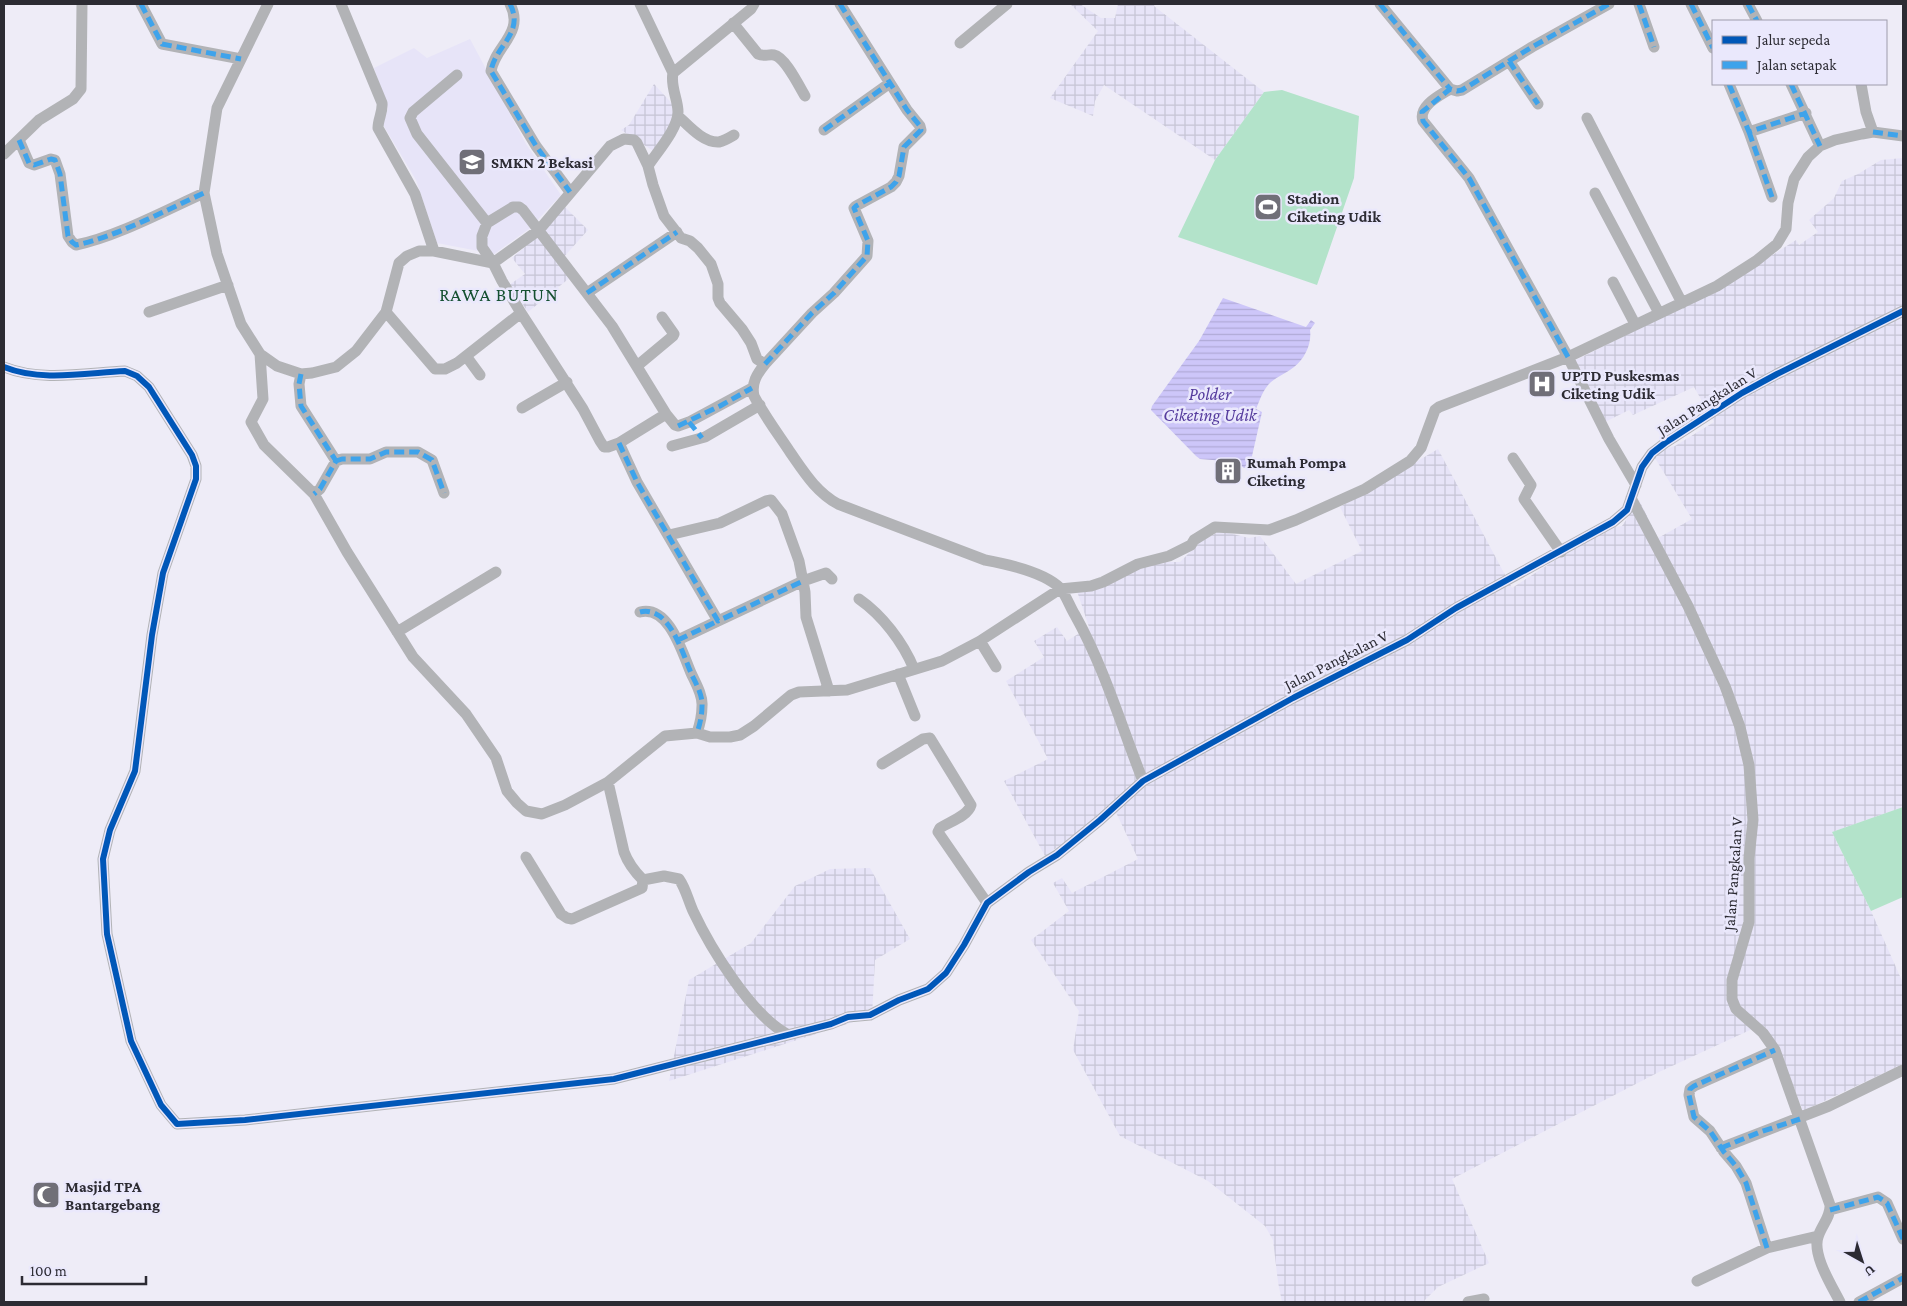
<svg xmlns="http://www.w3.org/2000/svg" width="1907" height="1306" font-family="'Crimson Pro',serif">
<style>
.built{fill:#e7e4f8}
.industrial{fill:url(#industrial-grid)}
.green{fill:#b3e3ca}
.water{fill:url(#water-rules)}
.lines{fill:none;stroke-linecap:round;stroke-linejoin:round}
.minor{stroke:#b2b3b6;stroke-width:11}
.quiet{stroke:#3ea3eb;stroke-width:5;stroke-dasharray:10 5;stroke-linecap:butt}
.cycleway-casing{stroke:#eae8fc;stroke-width:9}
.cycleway{stroke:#0057b8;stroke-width:6}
.labels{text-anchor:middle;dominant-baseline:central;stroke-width:5;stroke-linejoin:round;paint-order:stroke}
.poi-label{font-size:16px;font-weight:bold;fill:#2c2b33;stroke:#eae8fc;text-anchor:start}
.street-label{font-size:16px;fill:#2c2b33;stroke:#eae8fc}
.water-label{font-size:18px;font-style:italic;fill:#563c9e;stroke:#eae8fc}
.quarter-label{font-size:19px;letter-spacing:1px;fill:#155031;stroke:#eae8fc}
</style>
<defs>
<pattern id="industrial-grid" width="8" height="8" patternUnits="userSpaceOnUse" patternTransform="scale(1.25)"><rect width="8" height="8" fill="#e7e4f8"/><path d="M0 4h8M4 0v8" fill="none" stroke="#c6c4d5"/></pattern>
<pattern id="water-rules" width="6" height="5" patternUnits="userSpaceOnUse" patternTransform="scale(1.25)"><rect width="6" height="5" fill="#cdc6f9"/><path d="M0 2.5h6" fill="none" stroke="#b0aad6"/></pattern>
</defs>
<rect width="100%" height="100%" fill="#eeecf7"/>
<!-- built -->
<path class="built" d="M470 39 526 144 561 195 529 229 494 254 437 243 416 180 382 123 388 109 374 68 414 48 427 58Z"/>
<!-- industrial -->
<path class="industrial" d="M1070 4H1080L1101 18H1115L1118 4H1155L1154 6 1264 92 1215 160 1104 85 1095 101 1093 116 1050 98 1098 31Z
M654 84 678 110 655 152 621 130 629 125Z
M1903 158V807L1832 832 1871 911 1903 983V1064L1803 1111 1777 1044 1761 1025 1659 1072 1452 1179 1489 1263 1438 1287 1423 1302H1282L1278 1282 1273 1240 1265 1226 1208 1181 1120 1136 1073 1050 1079 1011 1031 940 1069 911 1053 883 1062 878 1072 893 1138 859 1112 804 1103 815 1045 856 1004 781 1048 759 1006 681 1044 657 1034 641 1057 627 1067 641 1089 627 1076 588 1145 562H1180L1200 542 1220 531 1249 538 1260 536 1296 584 1362 551 1340 507 1438 449 1512 588 1603 529 1622 526 1639 500 1658 538 1692 519 1652 453 1675 446 1714 422 1694 387 1633 415 1629 410 1605 422 1574 361 1726 285 1796 240 1799 245 1818 232 1809 220 1834 198 1842 181 1858 174 1881 160Z
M565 207 588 230 562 259 572 276 528 312 509 285 525 274 512 258 540 234Z
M870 868 910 939 875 960 872 1016 669 1081 689 980 751 943 795 886 830 869Z"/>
<!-- green -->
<path class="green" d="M1282 90 1359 116 1354 178 1317 285 1178 237 1215 160 1264 92Z
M1903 807V897L1871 911 1832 832Z"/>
<!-- water -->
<path class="water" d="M1223 298 1306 327 1311 320 1315 323 1310 330C1312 343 1305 359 1294 367 1287 373 1278 376 1271 382 1263 389 1260 400 1256 409L1262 412 1250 465 1244 468 1237 462 1200 459 1196 456 1151 410 1152 406 1199 341Z"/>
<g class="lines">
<!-- minor -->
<path class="minor" d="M141 4 162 44 241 59
M268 4 217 108 204 193 217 254 241 324 260 354 277 366 301 374 312 373 336 367 356 351 386 312 399 263 407 256 419 251H434L493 263 539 230 610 146 624 139 634 140 637 143 648 166 653 185 664 216 681 238 690 241 698 248 711 264 718 284V298L720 303 742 329 751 343 757 359 765 364C757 374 751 383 754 396 764 415 778 434 790 452 804 472 816 492 838 504L985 560C1007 564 1044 572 1060 588 1066 595 1070 607 1075 615 1104 667 1121 725 1143 781
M341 4 382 103C383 112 378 119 378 128L415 194 434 251
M510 4C525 33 495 46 491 71L536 146 570 192
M640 4 673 73
M1380 4 1450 89
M1609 4 1532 47 1462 90 1457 91 1450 89C1439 96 1418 106 1423 121L1469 178 1568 357 1609 439 1636 485
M1639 4 1654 47
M1691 4 1713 48
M1748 4 1757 21
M733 23 758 54C764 57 768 54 774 55 785 57 799 86 805 96
M960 43 1007 4
M1509 61 1538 104
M457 75 413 112 410 118 417 134 487 223
M1729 84 1749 132 1806 113
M1791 84 1820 146
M1861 84 1866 112 1873 132
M678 116C688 125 703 143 719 142 724 141 729 138 734 135
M1587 118 1682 303
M824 130 890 83
M1749 132 1772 197
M19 140 29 163 34 165 51 159 55 160 60 174 68 236 72 242 76 245C116 237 166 210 204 193
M4 154 39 120 73 99 81 89 82 4
M648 166C657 152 678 129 678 112 678 99 670 86 673 73L751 9 754 4
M1595 193 1659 313
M1613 282 1635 324
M587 293 677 232
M149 312 228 285
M386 312 435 369H445L457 363 521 313
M260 354 263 399 251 422 264 445 314 494 347 552 413 657 466 714 496 758 507 791 517 803 526 811 542 814 565 805 608 782 665 736 697 733 710 737H730L740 735 754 726 791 695 799 692 847 690 942 661 980 641 1060 589 1091 586 1103 582 1138 564 1169 556 1191 545 1194 540 1215 527 1269 530 1296 520 1365 489 1410 461 1421 448 1435 410 1439 407 1568 357 1717 286 1756 261 1777 244 1786 229 1788 203 1794 179 1808 157 1820 146 1835 140 1862 134 1873 132 1903 136
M466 356 480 375
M765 364 812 313 834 293 867 256 868 241 854 208 856 206 891 187 896 182 899 176 904 147 921 130 920 126 907 110 840 4
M637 366 673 336 674 334 662 317
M4 367C41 382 85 373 125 371L137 376 149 387 192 455 196 466V479L163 573 152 635 135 771 110 830 103 859 107 934 131 1041 161 1105 177 1124 245 1120 614 1079 831 1024 848 1017 870 1015 899 1000 928 989 946 973 964 945 987 903 1029 872 1057 855 1100 820 1143 781 1293 698 1407 640 1456 608 1613 522 1627 510 1642 467 1652 453 1665 443 1742 393 1777 374 1903 311
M301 374 299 384 301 406 336 461 320 489 314 494
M522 408 567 382
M666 414 612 326 523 210 519 207H513L487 223 482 236V247L493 263 502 281 521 313 583 409 600 441 604 447H608L619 443 666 414 675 425 678 426 689 422 752 388
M619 443 637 482 718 621 803 581 826 573 832 579
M672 446 705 437 760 405
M1513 458 1531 485 1524 499 1561 552
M336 461 342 459H370L386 452H418L432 460 444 493
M1631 498 1688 606 1725 686 1740 727 1749 765 1753 820 1749 858V922L1732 980V999L1736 1009 1763 1033 1775 1050 1830 1205C1831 1217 1821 1226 1818 1237 1812 1255 1832 1286 1840 1302
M669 535 720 523 766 501 771 500 782 514 799 561 805 592 806 617 829 691
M859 599C882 615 903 642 914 669
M640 612C669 605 682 652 691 673 695 682 703 695 702 706 702 715 700 724 697 733
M397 632 496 572
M678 640 718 621
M980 641 996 667
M898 674 915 716
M882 764 923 739 930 738 971 805C968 816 949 822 940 828L938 832 987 903
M608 782 624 852C628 863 634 871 643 880L664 876 679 879C686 889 688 900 693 911 710 947 751 1015 787 1034
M526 857 561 914 567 918 572 919 642 888 643 880
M1721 1148 1829 1106 1903 1070
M1830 1210 1878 1197 1887 1203 1903 1239
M1767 1248 1746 1183 1736 1166 1724 1152 1710 1131 1694 1117 1689 1095 1690 1089 1694 1086 1775 1050
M1697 1281 1767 1248 1818 1236
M1468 1302 1484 1299
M1859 1302 1903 1278"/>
<!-- quiet -->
<path class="quiet" d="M141 4 162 44 241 59
M510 4C525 33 495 46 491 71L536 146 570 192
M1380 4 1450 89
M1639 4 1654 47
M1691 4 1713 48
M1748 4 1757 21
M1509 61 1538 104
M1729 84 1749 132 1806 113
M1791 84 1820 146
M824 130 890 83
M1749 132 1772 197
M1873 132 1903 136
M19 140 29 163 34 165 51 159 55 160 60 174 68 236 72 242 76 245C116 237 166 210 204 193
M587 293 677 232
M1568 357 1469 178 1423 121 1422 112 1450 89 1457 91 1462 90 1532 47 1609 4
M765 364 812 313 834 293 867 256 868 241 854 208 856 206 891 187 896 182 899 176 904 147 921 130 920 126 907 110 840 4
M301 374 299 384 301 406 336 461 320 489 314 494
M689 422 702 438
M678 426 720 406 752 388
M619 443 637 482 718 621 803 581
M336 461 342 459H370L386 452H418L432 460 444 493
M640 612C669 605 682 652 691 673 695 682 703 695 702 706 702 715 700 724 697 733
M678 640 718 621
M1721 1148 1760 1132 1800 1119
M1830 1210 1878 1197 1887 1203 1903 1239
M1767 1248 1746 1183 1736 1166 1724 1152 1710 1131 1694 1117 1689 1095 1690 1089 1694 1086 1775 1050
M1859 1302 1903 1278"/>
<defs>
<path id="cycleway" d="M4 367C41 382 85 373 125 371L137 376 149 387 192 455 196 466V479L163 573 152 635 135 771 110 830 103 859 107 934 131 1041 161 1105 177 1124 245 1120 614 1079 831 1024 848 1017 870 1015 899 1000 928 989 946 973 964 945 987 903 1029 872 1057 855 1100 820 1143 781 1293 698 1407 640 1456 608 1613 522 1627 510 1642 467 1652 453 1665 443 1742 393 1777 374 1903 311"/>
</defs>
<!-- cycleway casing -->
<use href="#cycleway" class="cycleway-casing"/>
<!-- cycleway -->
<use href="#cycleway" class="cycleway"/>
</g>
<!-- icons -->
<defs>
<symbol id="school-square" viewBox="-11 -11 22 22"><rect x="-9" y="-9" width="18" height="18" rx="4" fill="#706f78" stroke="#eae8fc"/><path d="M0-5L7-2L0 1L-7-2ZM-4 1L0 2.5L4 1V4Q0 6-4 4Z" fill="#fff"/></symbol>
<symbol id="stadium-square" viewBox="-11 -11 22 22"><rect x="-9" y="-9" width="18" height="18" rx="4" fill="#706f78" stroke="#eae8fc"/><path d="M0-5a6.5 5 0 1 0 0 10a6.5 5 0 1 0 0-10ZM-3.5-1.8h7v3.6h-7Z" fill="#fff"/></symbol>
<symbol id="hospital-square" viewBox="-11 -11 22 22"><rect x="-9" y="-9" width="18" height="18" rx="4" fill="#706f78" stroke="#eae8fc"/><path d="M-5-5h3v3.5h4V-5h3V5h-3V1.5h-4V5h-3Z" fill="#fff"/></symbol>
<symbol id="building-square" viewBox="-11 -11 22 22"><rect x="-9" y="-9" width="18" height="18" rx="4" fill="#706f78" stroke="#eae8fc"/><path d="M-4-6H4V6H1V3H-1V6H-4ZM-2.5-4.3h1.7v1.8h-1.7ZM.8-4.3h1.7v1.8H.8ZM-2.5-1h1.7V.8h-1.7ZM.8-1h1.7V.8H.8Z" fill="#fff"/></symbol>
<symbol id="mosque-square" viewBox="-11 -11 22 22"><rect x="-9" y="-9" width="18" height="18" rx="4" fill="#706f78" stroke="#eae8fc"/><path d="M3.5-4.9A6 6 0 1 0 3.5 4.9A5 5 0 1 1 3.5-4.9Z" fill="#fff"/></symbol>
</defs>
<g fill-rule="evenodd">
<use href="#school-square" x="456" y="146" width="32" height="32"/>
<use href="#stadium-square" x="1252" y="191" width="32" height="32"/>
<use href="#hospital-square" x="1526" y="368" width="32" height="32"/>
<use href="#building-square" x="1212" y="455" width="32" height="32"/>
<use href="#mosque-square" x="30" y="1179" width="32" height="32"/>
</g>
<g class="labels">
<!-- poi labels -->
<g class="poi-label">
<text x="491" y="162">SMKN 2 Bekasi</text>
<text x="1287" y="198">Stadion<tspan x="1287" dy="18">Ciketing Udik</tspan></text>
<text x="1561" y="375">UPTD Puskesmas<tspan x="1561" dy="18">Ciketing Udik</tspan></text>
<text x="1247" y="462">Rumah Pompa<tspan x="1247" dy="18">Ciketing</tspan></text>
<text x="65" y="1186">Masjid TPA<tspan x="65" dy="18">Bantargebang</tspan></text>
</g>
<!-- street labels -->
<g class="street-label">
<text transform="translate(1707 401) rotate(-32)">Jalan Pangkalan V</text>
<text transform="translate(1336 660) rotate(-27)">Jalan Pangkalan V</text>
<text transform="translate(1733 874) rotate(-86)">Jalan Pangkalan V</text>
</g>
<!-- water labels -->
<g class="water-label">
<text x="1210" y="394">Polder<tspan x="1210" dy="21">Ciketing Udik</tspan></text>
</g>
<!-- quarter labels -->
<g class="quarter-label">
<text x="499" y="294">RAWA BUTUN</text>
</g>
</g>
<!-- border -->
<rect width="1907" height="1306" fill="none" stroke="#2c2b33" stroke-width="10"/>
<!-- legend -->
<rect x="1712" y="20" width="175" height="65" fill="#eae8fc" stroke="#9e9cac"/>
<rect x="1722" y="36" width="25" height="8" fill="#0057b8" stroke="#9e9cac"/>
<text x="1757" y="45" font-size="15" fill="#2c2b33">Jalur sepeda</text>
<rect x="1722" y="61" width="25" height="8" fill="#3ea3eb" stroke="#9e9cac"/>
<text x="1757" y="70" font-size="15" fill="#2c2b33">Jalan setapak</text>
<!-- north arrow -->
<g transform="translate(1862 1261) rotate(141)" stroke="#eae8fc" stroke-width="4" paint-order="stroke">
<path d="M0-4L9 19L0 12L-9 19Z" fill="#2c2b33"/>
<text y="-8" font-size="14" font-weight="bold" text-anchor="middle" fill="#2c2b33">U</text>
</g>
<!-- scale -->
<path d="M22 1276v8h124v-8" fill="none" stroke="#2c2b33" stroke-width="2.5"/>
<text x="30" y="1276" font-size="15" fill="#2c2b33" stroke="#eae8fc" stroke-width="4" paint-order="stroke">100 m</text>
</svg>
